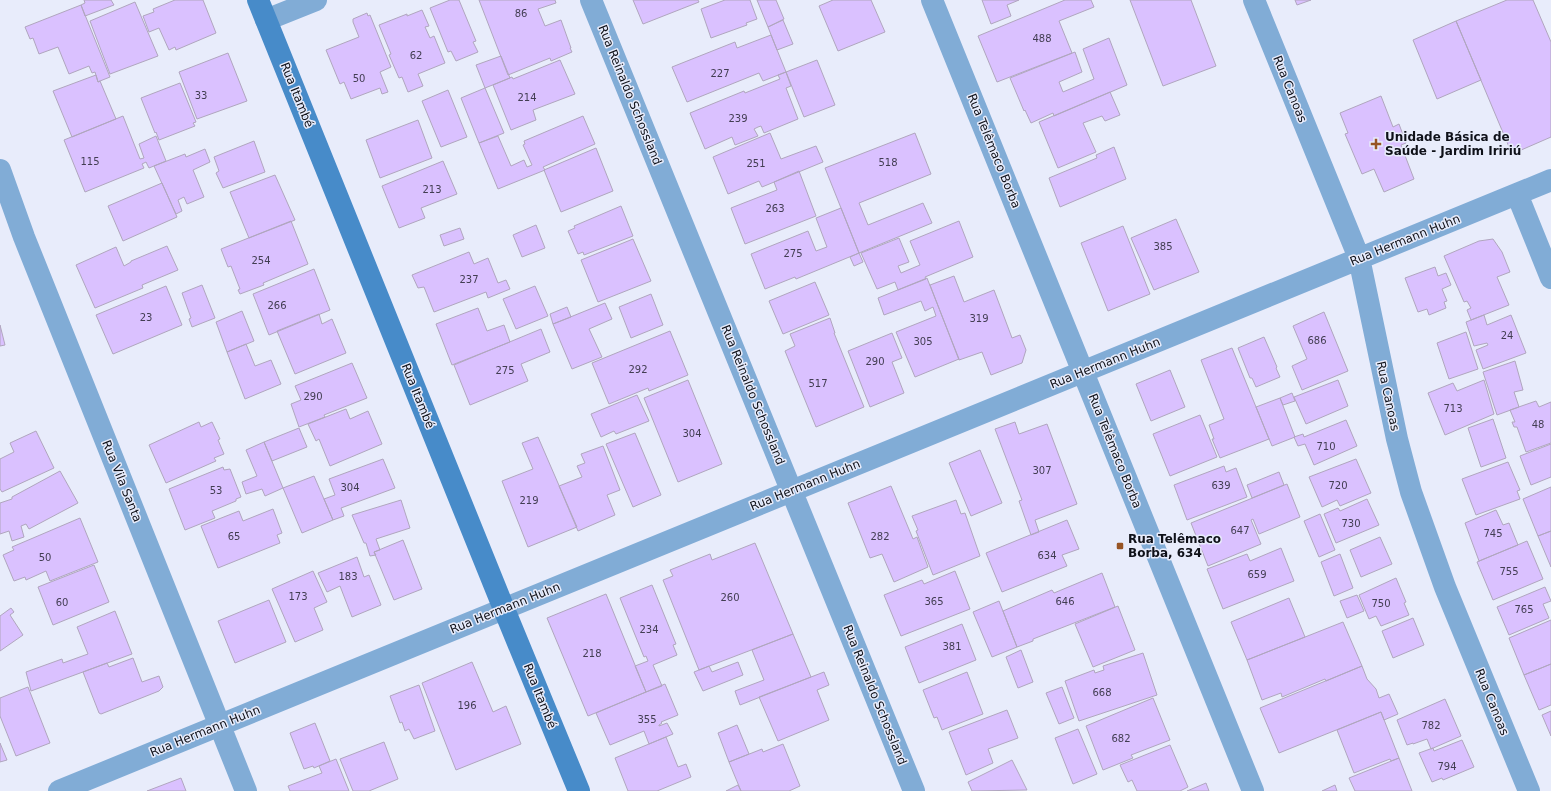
<svg xmlns="http://www.w3.org/2000/svg" width="1551" height="791" font-family="'DejaVu Sans',sans-serif">
<style>
.building{fill:#dac1ff;stroke:#b0a6be}
.lines{fill:none;stroke-linecap:round;stroke-linejoin:round}
.street{stroke:#81acd6;stroke-width:22}
.secondary{stroke:#478bc9;stroke-width:22}
.poi-dot{fill:#975424;stroke:#e8ecfb;stroke-width:1.5}
.labels{text-anchor:middle;dominant-baseline:central;stroke-width:3;stroke-linejoin:round;paint-order:stroke}
.number-label{font-size:10px;fill:#423d52}
.street-label{font-size:12px;fill:#0f1119;stroke:#e8ecfb}
.poi-label{font-size:12px;font-weight:bold;fill:#0f1119;stroke:#e8ecfb;text-anchor:start}
</style>
<rect width="100%" height="100%" fill="#e8ecfb"/>
<!-- building -->
<path class="building" d="M84 0H111L114 5 85 16 81 5 85 3Z
M175 0H203L216 33 176 50 175 47 169 50 159 28 149 32 143 16 154 12 153 9Z
M450 0H459L476 41 473 42 478 52 456 61 451 51 448 52 430 8Z
M479 0H555L556 3 538 9 545 26 561 20 571 48H570L572 52 551 61 550 58 508 75Z
M633 0H698L699 2 643 24Z
M725 0H750L757 19 746 23 747 25 711 38 701 9Z
M757 0H776L784 19 768 27Z
M833 0H871L885 32 838 51 819 6Z
M982 0H1019L1007 5 1011 16 991 24Z
M1065 0H1091L1094 7 1059 21 1072 53 997 82 978 36Z
M1130 0H1191L1216 66 1163 86Z
M1295 0H1311L1297 5Z
M1507 0H1533L1551 42V137L1512 154 1456 21Z
M135 2 158 56 110 74 90 21Z
M81 5 110 77 100 81 98 82 95 72 92 73 89 66 69 74 58 47 39 54 33 38 30 39 25 27Z
M422 10 429 26 425 27 430 38 434 36 445 63 418 74 423 86 408 92 402 77 399 78 389 55 391 54 379 25 407 14V16Z
M367 13 368 16 370 15 391 67 380 72 388 92 382 94 380 88 351 99 344 82 340 84 326 50 359 37 353 22V19Z
M783 20 793 44 777 50 768 27Z
M1456 21 1481 80 1437 99 1413 40Z
M771 35 786 72 763 81 759 73 687 102 672 67 735 42 737 48Z
M1109 38 1127 85 1054 116 1053 113 1031 123 1025 110 1024 111 1010 78 1075 52 1082 72 1059 82 1063 92 1094 79 1083 49Z
M228 53 247 101 197 119 179 72Z
M501 56 510 78 485 88 476 65Z
M560 60 575 94 533 110 536 120 511 130 493 85 512 77 513 79Z
M817 60 835 105 804 117 786 72Z
M786 72 791 86 786 88 798 119 764 133 761 126 758 127 754 129 758 136 735 145 732 137 705 149 690 113 744 91 745 93 780 79 778 75Z
M96 75 98 82 100 81 116 119 72 137 53 91Z
M180 83 196 122 193 123 195 126 159 140 156 132 155 133 141 98Z
M485 88 504 133 479 143 461 98Z
M448 90 467 137 441 147 422 101Z
M1110 92 1120 115 1105 121 1102 116 1083 123 1096 152 1058 168 1039 122Z
M1381 96 1393 127 1399 124 1406 143 1401 145 1414 179 1384 192 1374 169 1362 174 1345 134 1348 133 1340 113Z
M123 116 140 159 144 158 139 144 156 136 166 161 149 168 146 162 142 164 144 168 85 192 64 140Z
M583 116 595 144 543 167 545 170 498 189 479 143 498 136 511 166 524 160 527 167 532 165 523 145 525 144 524 141Z
M418 120 432 158 380 178 366 140Z
M770 133 781 159 816 146 823 162 762 187 759 181 728 194 713 157Z
M915 133 931 174 859 203 868 225 923 203 932 223 859 253 825 168Z
M254 141 265 172 223 188 216 173 219 171 214 157Z
M1114 147 1126 179 1060 207 1049 178 1097 158 1096 155Z
M596 148 613 191 561 212 544 170Z
M205 149 210 162 193 170 204 197 187 204 184 197 178 200 182 211 176 214 154 166 185 154 186 157Z
M443 161 457 194 421 208 425 218 399 228 382 186Z
M799 171 816 216 745 244 731 208 777 190 774 182Z
M275 175 295 220 249 238 230 192Z
M162 183 177 217 123 241 108 206Z
M621 206 633 236 584 255 583 252 578 254 568 231 575 228 574 226Z
M841 208 859 253 796 279 795 277 765 289 751 254 808 231 816 251 827 247 816 218Z
M1176 219 1199 272 1154 290 1131 238Z
M291 221 308 264 263 283 264 285 240 294 238 290 240 289 231 266 228 267 221 249Z
M959 221 973 257 925 277 926 279 898 290 895 282 877 289 861 253 899 238 909 262 898 266 901 273 920 265 910 241Z
M536 225 545 248 522 257 513 235Z
M1123 226 1150 294 1108 311 1081 243Z
M460 228 464 239 444 246 440 235Z
M633 239 651 281 598 302 581 260Z
M1493 239 1502 252 1510 272 1497 277 1509 305 1471 320 1467 310 1471 308 1467 301 1464 302 1444 256 1479 241Z
M167 246 178 270 142 285 143 288 95 308 76 265 116 247 124 266 131 262V261Z
M469 252 474 264 488 258 498 283 506 280 510 289 488 298 486 292 434 312 424 287 418 288 412 275Z
M859 253 863 262 854 266 850 257Z
M1435 267 1438 276 1446 273 1451 285 1442 289 1447 301 1444 302 1446 308 1429 315 1427 309 1418 312 1405 278Z
M314 269 330 310 269 335 253 294Z
M954 276 964 302 994 290 1012 338 1020 335 1026 350 1022 363 991 375 982 352 959 360 930 285Z
M927 278 959 359 915 377 896 332 936 316 933 307 925 311 921 301 884 315 878 298Z
M815 282 829 315 783 334 769 301Z
M202 285 215 318 192 327 189 319 191 318 182 293Z
M166 286 182 325 113 354 96 315Z
M535 286 548 316 516 329 503 299Z
M651 294 663 325 631 338 619 307Z
M605 303 612 319 589 329 602 357 572 369 553 324Z
M567 307 571 317 553 324 550 314Z
M478 308 487 331 504 325 510 342 452 365 436 324Z
M242 311 254 341 227 352 216 322Z
M1324 312 1348 371 1302 390 1292 366 1307 359 1293 326Z
M319 314 322 324 332 319 346 353 295 374 277 331Z
M1484 315 1487 325 1511 315 1526 353 1483 369 1476 350 1488 345 1487 343 1474 346 1466 322Z
M830 318 835 333H834L864 407 816 427 785 351 795 346 790 334Z
M0 325 5 345 0 346Z
M541 329 550 352 521 364 528 381 470 405 454 365Z
M670 331 688 375 649 391 648 388 609 404 592 363Z
M1466 332 1478 369 1449 379 1437 343Z
M892 333 902 358 892 362 904 393 870 407 848 351Z
M1264 337 1277 367 1276 368 1280 377 1256 387 1252 378H1250L1238 348Z
M246 344 255 366 271 360 281 384 245 399 227 352Z
M1232 348 1269 439 1220 458 1212 439H1214L1209 425 1224 419 1201 360Z
M1515 361 1523 390 1514 392 1519 407 1497 415 1483 372Z
M352 363 367 398 324 415 325 417 299 427 291 404 301 400 295 386Z
M1170 370 1185 407 1151 421 1136 384Z
M688 380 722 464 678 482 644 398Z
M1338 380 1348 406 1306 424 1294 397Z
M1484 380 1494 414 1445 435 1428 393 1453 383 1457 391Z
M1292 393 1295 401 1283 405 1280 398Z
M637 395 649 421 616 434 614 431 601 437 591 414Z
M1280 398 1295 437 1272 446 1256 407Z
M1536 401 1539 407 1551 402V443L1526 452 1517 427H1514L1512 422H1515L1510 410Z
M346 409 350 419 368 411 382 444 330 466 319 439 316 441 308 424Z
M1200 415 1217 457 1170 476 1153 434Z
M1493 419 1506 458 1481 467 1468 428Z
M1346 420 1357 446 1314 465 1305 444 1298 446 1294 437 1303 434 1304 437Z
M199 422 201 427 212 422 220 439 218 440 224 454 214 458 216 461 166 483 149 445Z
M1015 422 1019 434 1047 424 1077 504 1035 520 1039 532 1031 535 1019 501 1022 500 995 429Z
M299 428 307 447 272 461 264 442Z
M36 431 54 468 2 492 0 489V459L14 452 10 443Z
M635 433 661 495 633 507 606 444Z
M538 437 577 527 528 547 502 481 533 469 522 443Z
M264 442 283 488 265 496 262 489 246 494 242 482 257 476 246 450Z
M1551 444V477L1531 485 1520 456Z
M603 446 620 490 607 495 615 515 578 531 559 486 582 477 577 466 585 463 581 454Z
M980 450 1002 503 971 516 949 463Z
M383 459 395 488 341 508 344 516 333 520 324 499 335 495 329 479Z
M1356 459 1371 493 1340 506 1337 500 1322 507 1309 477Z
M1508 462 1520 490 1517 491 1520 499 1476 515 1462 479Z
M1224 466 1226 472 1236 468 1247 497 1187 520 1174 485Z
M223 467 224 470 230 469 241 497 236 499V501L212 511 215 518 185 530 169 489Z
M60 471 78 503 29 529 26 524 21 526 24 537 12 541 9 531 0 534V503L12 499V497Z
M1279 472 1284 485 1252 498 1247 485Z
M314 476 333 520 302 533 283 488Z
M1287 484 1300 517 1259 534 1253 519 1251 520 1261 544 1208 566 1191 523Z
M891 486 913 539 917 537 928 567 894 582 882 554 870 558 848 503Z
M1551 487V531L1538 536 1523 499Z
M1367 499 1379 525 1336 543 1324 514 1338 508 1340 511Z
M401 500 410 528 376 539 380 550 374 552 376 555 370 556 366 543H364L352 515Z
M956 500 961 514 965 513 980 556 933 575 916 531 918 530 912 516Z
M273 509 282 533 277 535 280 543 218 568 201 526 239 511 243 521Z
M1496 510 1503 525 1509 523 1518 545 1479 561 1465 523Z
M1320 514 1335 550 1319 557 1304 521Z
M80 518 98 562 50 581 46 571 26 580 25 577 14 581 3 555 14 550 12 547Z
M1067 520 1079 549 1062 555 1067 566 1002 592 986 553Z
M1551 531V567L1538 536Z
M1380 537 1392 564 1361 577 1350 550Z
M403 540 422 589 394 600 374 552Z
M1527 541 1543 579 1493 600 1477 562Z
M755 543 793 634 699 670 663 580 673 576 670 570 710 554 712 560Z
M1281 548 1294 581 1223 609 1207 569 1247 554 1250 561Z
M1340 554 1353 588 1334 596 1321 562Z
M357 557 364 577 369 575 381 605 352 617 340 586 327 592 318 573Z
M94 565 109 602 53 625 38 587Z
M313 571 327 602 314 608 323 630 295 642 272 589Z
M955 571 970 609 901 636 884 595 922 580 924 584Z
M1102 573 1115 607 1033 639V641L1017 647 1003 611 1052 590 1054 593Z
M1396 578 1406 602 1404 603 1409 615 1381 626 1376 616 1369 619 1359 595Z
M652 585 676 644 673 645 677 655 653 665 662 686 646 692 635 666 648 661 646 656 644 657 620 598Z
M1545 587 1551 601 1543 604 1549 618 1509 635 1497 607Z
M606 594 646 692 588 716 547 618Z
M1357 595 1364 611 1347 618 1340 601Z
M1289 598 1305 637 1247 660 1231 622Z
M269 600 286 642 235 663 218 621Z
M999 601 1017 647 992 657 973 612Z
M1118 606 1135 650 1093 667 1075 624Z
M11 608 14 612 10 615 23 635 0 651V616Z
M115 611 132 654 31 691 26 672 62 659 63 663 88 654 77 627Z
M1413 618 1424 645 1393 658 1382 631Z
M1551 620V664L1524 675 1509 638Z
M1343 622 1362 666 1326 681 1325 679 1282 697 1281 693 1262 700 1247 660Z
M962 624 976 660 919 683 905 647Z
M793 634 811 677 740 705 735 691 764 680 752 650Z
M1021 650 1033 682 1018 688 1006 657Z
M1143 653 1157 695 1079 721 1065 681 1094 670 1095 673 1104 670 1103 666Z
M133 658 142 682 159 676 163 687 159 691 101 714 99 713 83 672 107 663 109 667Z
M472 662 493 712 506 706 521 744 456 770 422 683Z
M738 662 743 675 703 691 694 672 709 666 712 672Z
M1551 664V705L1539 710 1524 675Z
M1362 666 1367 679 1376 689 1379 698 1389 694 1398 714 1384 720 1381 712 1279 753 1260 708Z
M824 672 829 685 817 690 829 720 778 741 759 697Z
M967 672 983 714 942 730 937 717 934 718 923 690Z
M665 684 678 715 661 722 662 723 659 725V726L667 723 673 734 649 744 644 731 610 745 596 713Z
M419 685 435 731 414 739 409 729 405 731 402 722 400 723 390 696Z
M28 687 50 743 16 756 0 716V698Z
M1062 687 1074 718 1059 724 1046 693Z
M1153 698 1170 740 1131 755 1133 758 1103 770 1086 726Z
M1445 699 1461 736 1431 749 1427 739 1413 744V743L1407 745 1397 720Z
M1007 710 1018 738 988 749 993 763 966 775 949 732Z
M1551 711V736L1542 715Z
M1381 712 1399 758 1391 761 1390 759 1354 773 1337 730Z
M315 723 330 761 314 768 313 766 304 769 290 733Z
M737 725 749 754 729 762 718 733Z
M1078 729 1097 774 1073 784 1055 738Z
M666 737 678 767 686 764 691 777 657 791H628L615 758Z
M1462 740 1474 767 1443 780 1442 778 1432 782 1419 753 1433 748 1434 751Z
M384 742 398 779 369 791H353L340 759Z
M0 743 7 760 0 762Z
M783 744 800 786 789 791H741L729 762 762 749 763 752Z
M1170 745 1188 787 1180 791H1137L1132 780 1128 782 1120 765Z
M1399 758 1412 791H1355L1349 778Z
M336 759 349 791H290L288 786 322 773 319 766Z
M1012 760 1027 790 972 791 968 782Z
M181 778 186 791H147Z
M1206 783 1209 791H1187Z
M738 785 741 791H726Z
M1335 785 1337 791H1322Z"/>
<g class="lines">
<!-- street -->
<path class="street" d="M591 0 914 791
M932 0 1253 791
M1254 0 1359 258 1397 439 1411 492 1445 587 1529 791
M266 20 316 0
M0 170 24 237 246 791
M1517 194 1551 278
M59 791 1551 180"/>
<!-- secondary -->
<path class="secondary" d="M258 0 504 609 579 791"/>
</g>
<!-- markers -->
<g class="poi-dot">
<path d="M1374 138h4v4h4v4h-4v4h-4v-4h-4v-4h4z"/>
<rect x="1116" y="542" width="8" height="8" rx="2"/>
</g>
<g class="labels">
<!-- number labels -->
<g class="number-label">
<text x="521" y="13">86</text>
<text x="1042" y="38">488</text>
<text x="416" y="55">62</text>
<text x="720" y="73">227</text>
<text x="359" y="78">50</text>
<text x="201" y="95">33</text>
<text x="527" y="97">214</text>
<text x="738" y="118">239</text>
<text x="90" y="161">115</text>
<text x="888" y="162">518</text>
<text x="756" y="163">251</text>
<text x="432" y="189">213</text>
<text x="775" y="208">263</text>
<text x="1163" y="246">385</text>
<text x="793" y="253">275</text>
<text x="261" y="260">254</text>
<text x="469" y="279">237</text>
<text x="277" y="305">266</text>
<text x="146" y="317">23</text>
<text x="979" y="318">319</text>
<text x="1507" y="335">24</text>
<text x="1317" y="340">686</text>
<text x="923" y="341">305</text>
<text x="875" y="361">290</text>
<text x="638" y="369">292</text>
<text x="505" y="370">275</text>
<text x="818" y="383">517</text>
<text x="313" y="396">290</text>
<text x="1453" y="408">713</text>
<text x="1538" y="424">48</text>
<text x="692" y="433">304</text>
<text x="1326" y="446">710</text>
<text x="1042" y="470">307</text>
<text x="1221" y="485">639</text>
<text x="1338" y="485">720</text>
<text x="350" y="487">304</text>
<text x="216" y="490">53</text>
<text x="529" y="500">219</text>
<text x="1351" y="523">730</text>
<text x="1240" y="530">647</text>
<text x="1493" y="533">745</text>
<text x="234" y="536">65</text>
<text x="880" y="536">282</text>
<text x="1047" y="555">634</text>
<text x="45" y="557">50</text>
<text x="1509" y="571">755</text>
<text x="1257" y="574">659</text>
<text x="348" y="576">183</text>
<text x="298" y="596">173</text>
<text x="730" y="597">260</text>
<text x="934" y="601">365</text>
<text x="1065" y="601">646</text>
<text x="62" y="602">60</text>
<text x="1381" y="603">750</text>
<text x="1524" y="609">765</text>
<text x="649" y="629">234</text>
<text x="952" y="646">381</text>
<text x="592" y="653">218</text>
<text x="1102" y="692">668</text>
<text x="467" y="705">196</text>
<text x="647" y="719">355</text>
<text x="1431" y="725">782</text>
<text x="1121" y="738">682</text>
<text x="1447" y="766">794</text>
</g>
<!-- street labels -->
<g class="street-label">
<text transform="translate(1290 89) rotate(68)">Rua Canoas</text>
<text transform="translate(297 95) rotate(68)">Rua Itambé</text>
<text transform="translate(630 95) rotate(68)">Rua Reinaldo Schossland</text>
<text transform="translate(994 151) rotate(68)">Rua Telêmaco Borba</text>
<text transform="translate(1405 240) rotate(-22)">Rua Hermann Huhn</text>
<text transform="translate(1105 363) rotate(-22)">Rua Hermann Huhn</text>
<text transform="translate(753 395) rotate(68)">Rua Reinaldo Schossland</text>
<text transform="translate(418 396) rotate(68)">Rua Itambé</text>
<text transform="translate(1388 396) rotate(78)">Rua Canoas</text>
<text transform="translate(1115 451) rotate(68)">Rua Telêmaco Borba</text>
<text transform="translate(122 481) rotate(68)">Rua Vila Santa</text>
<text transform="translate(805 485) rotate(-22)">Rua Hermann Huhn</text>
<text transform="translate(505 608) rotate(-22)">Rua Hermann Huhn</text>
<text transform="translate(875 695) rotate(68)">Rua Reinaldo Schossland</text>
<text transform="translate(540 696) rotate(68)">Rua Itambé</text>
<text transform="translate(1492 702) rotate(68)">Rua Canoas</text>
<text transform="translate(205 731) rotate(-22)">Rua Hermann Huhn</text>
</g>
<!-- poi labels -->
<g class="poi-label">
<text x="1385" y="137">Unidade Básica de<tspan x="1385" dy="14">Saúde - Jardim Iririú</tspan></text>
<text x="1128" y="539">Rua Telêmaco<tspan x="1128" dy="14">Borba, 634</tspan></text>
</g>
</g>
</svg>
